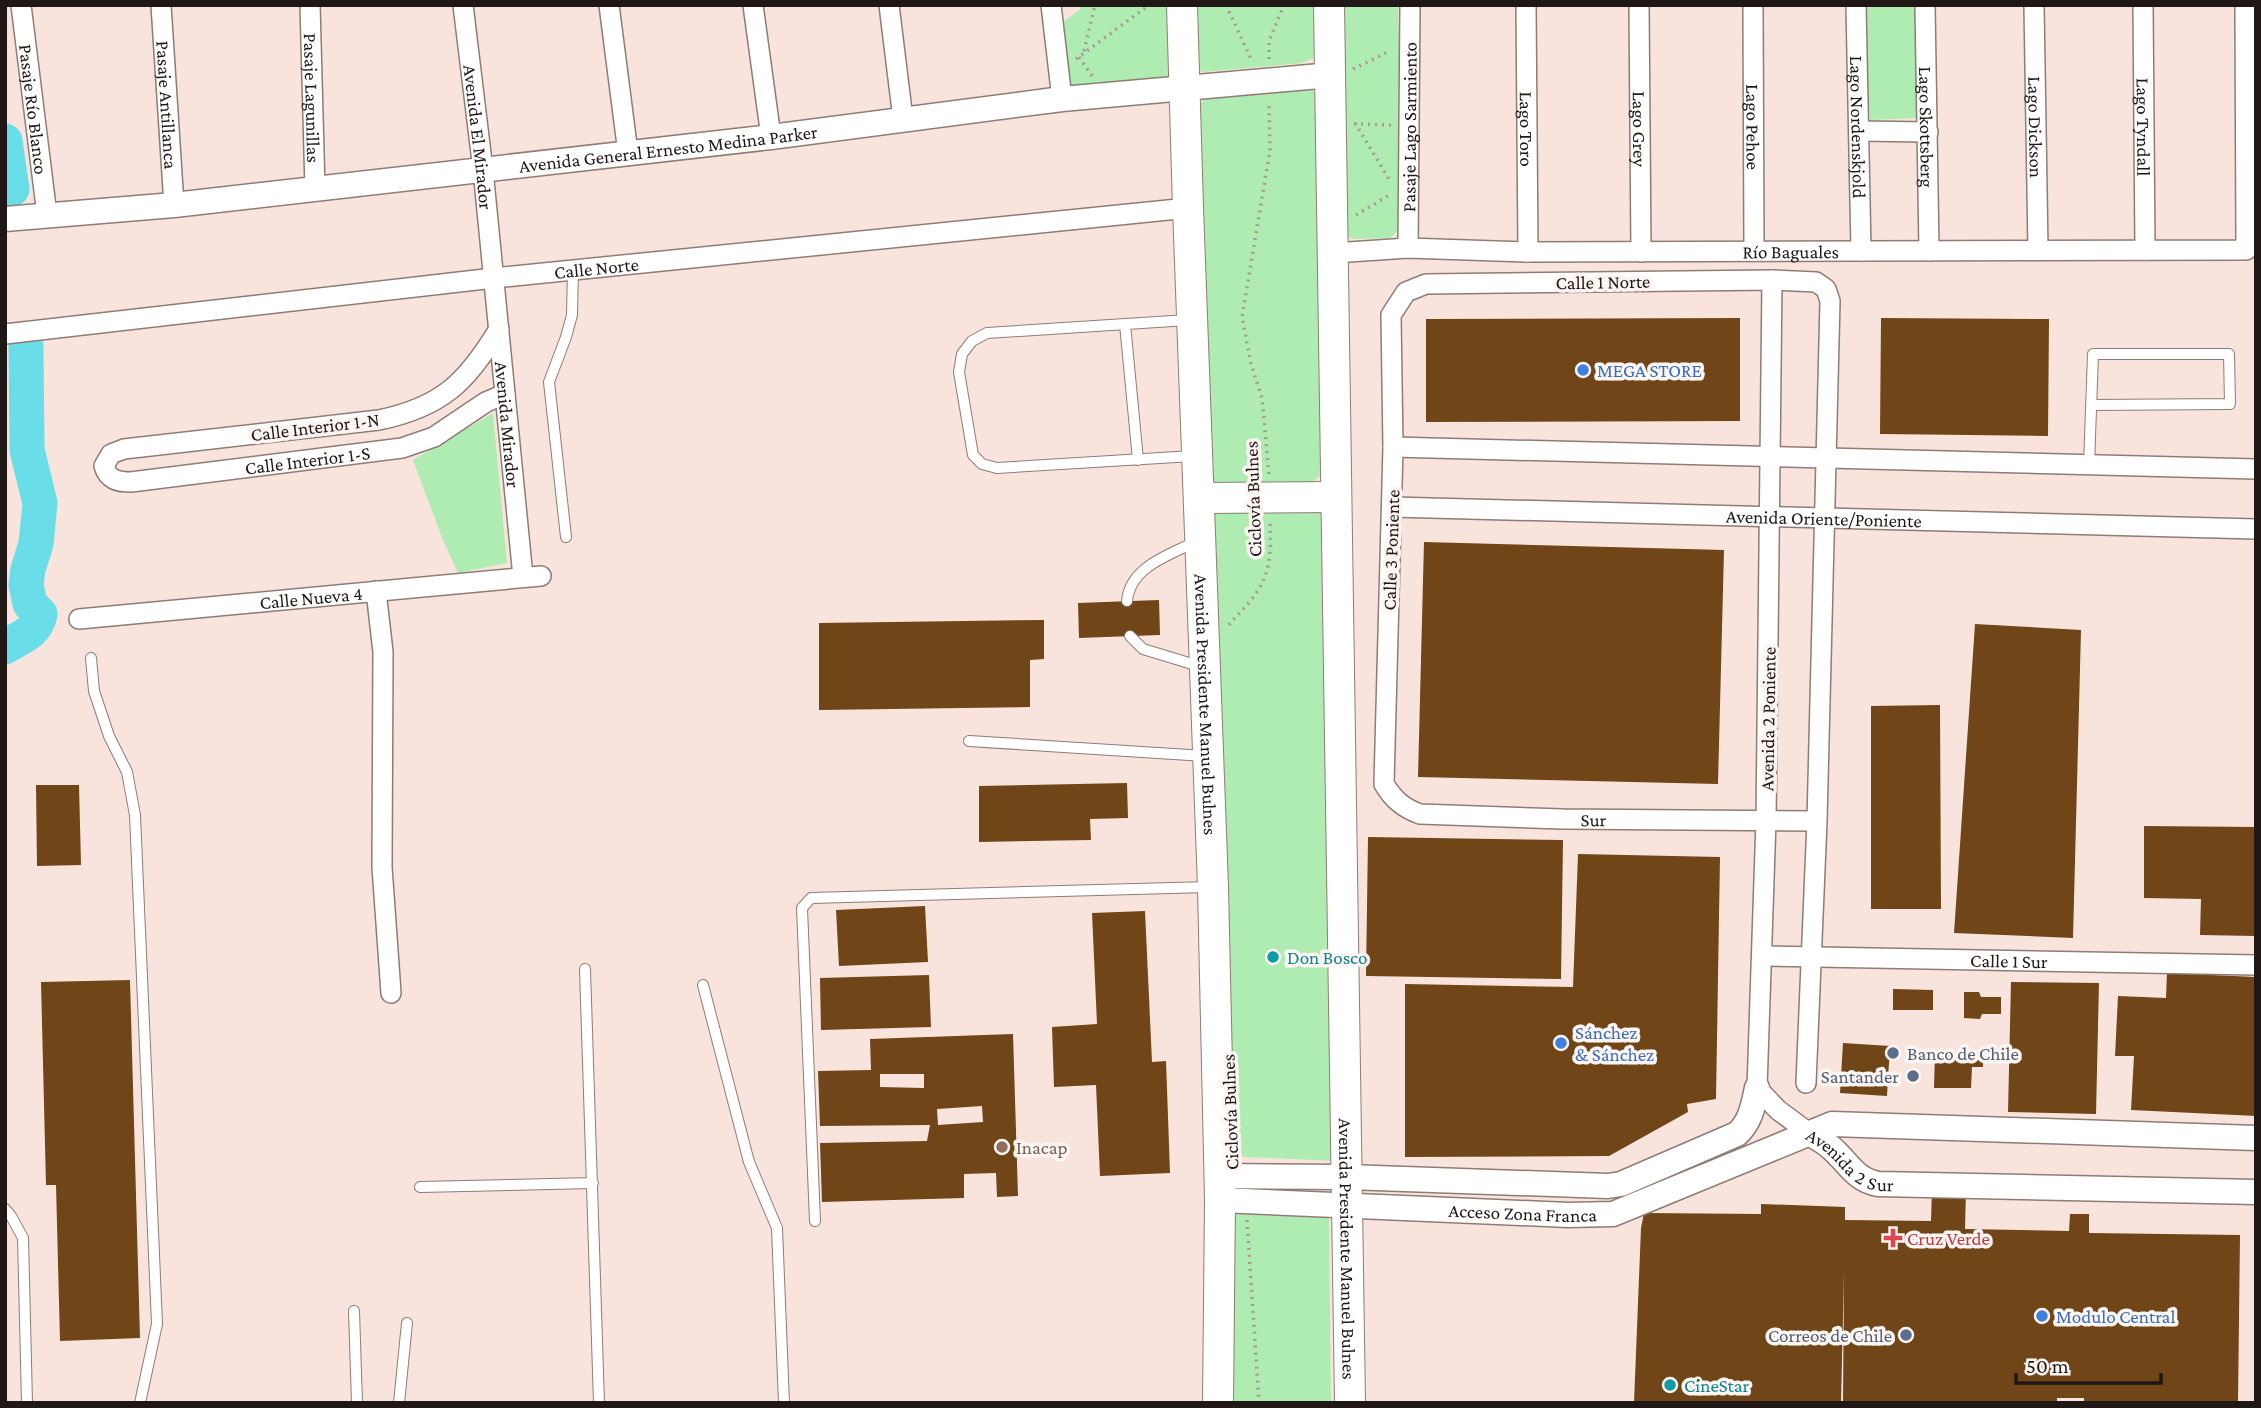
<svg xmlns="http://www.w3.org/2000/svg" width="2261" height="1408" font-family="'Crimson Pro',serif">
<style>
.green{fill:#aeecb2}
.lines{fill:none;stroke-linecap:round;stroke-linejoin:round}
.river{stroke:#6adee8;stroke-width:35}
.building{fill:#704517;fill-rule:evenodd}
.service-casing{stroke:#8e7c75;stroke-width:12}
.minor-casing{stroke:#8e7c75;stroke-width:22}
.tertiary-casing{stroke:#8e7c75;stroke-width:27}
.primary-casing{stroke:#8e7c75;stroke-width:32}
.path{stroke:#aa9a95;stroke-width:3.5;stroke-dasharray:2 5;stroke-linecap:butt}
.service{stroke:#fff;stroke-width:10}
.minor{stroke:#fff;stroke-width:19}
.tertiary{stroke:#fff;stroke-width:24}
.primary{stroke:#fff;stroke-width:30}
.shop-dot{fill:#3f7fe0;stroke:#fdf5f2;stroke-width:2.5}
.culture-dot{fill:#0f9aa8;stroke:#fdf5f2;stroke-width:2.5}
.service-dot{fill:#5c6f8a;stroke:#fdf5f2;stroke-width:2.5}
.education-dot{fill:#8d6e63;stroke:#fdf5f2;stroke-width:2.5}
.health-dot{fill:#e0444e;stroke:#fdf5f2;stroke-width:2.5}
.labels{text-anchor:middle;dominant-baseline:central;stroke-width:7;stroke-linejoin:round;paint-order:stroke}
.street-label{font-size:19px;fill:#1f1816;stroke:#fdf5f2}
.shop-label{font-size:19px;fill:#366cbe;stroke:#fdf5f2;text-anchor:start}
.culture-label{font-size:19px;fill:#0d838f;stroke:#fdf5f2;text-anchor:start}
.service-label{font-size:19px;fill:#4e5e75;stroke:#fdf5f2;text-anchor:end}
.education-label{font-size:19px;fill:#785e54;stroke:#fdf5f2;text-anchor:start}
.health-label{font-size:19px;fill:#be3a42;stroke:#fdf5f2;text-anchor:start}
</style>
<rect width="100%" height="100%" fill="#f9e4dd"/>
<!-- green -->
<path class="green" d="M1079 5H1167L1171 74 1164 80 1067 93 1058 25 1080 10Z
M1193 5H1318L1317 53 1314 58 1302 63 1202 72 1197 69Z
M1337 5H1398L1403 226 1390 238 1354 239 1344 235Z
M1864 5H1915L1918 118 1870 120Z
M1312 89 1318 95 1324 472 1312 483 1216 485 1211 480 1199 104 1209 96Z
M493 413 507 563 458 573 442 538 413 460Z
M1311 505 1324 513 1335 1161 1225 1156 1208 519 1216 511Z
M1229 1214 1329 1218 1331 1403H1234Z"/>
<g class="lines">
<!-- river -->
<path class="river" d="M5 141 12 189
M5 647C20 637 36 634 40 614L30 604 26 585 28 569 36 544 40 503 27 450 26 346"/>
</g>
<!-- building -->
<path class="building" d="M1740 318V421L1426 422V319Z
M1881 318 2049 319 2048 436 1880 434Z
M1424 542 1724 550 1718 784 1418 777Z
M1159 600 1160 635 1079 638 1078 603Z
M1044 620V659L1030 660V707L819 710V623Z
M1975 624 2081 630 2073 938 1954 933Z
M1940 705 1941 909H1871V706Z
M1127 783 1128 818 1090 819 1091 840 979 842V786Z
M36 785H79L81 865 37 866Z
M2144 826 2256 827 2255 936 2200 935 2201 899 2144 898Z
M1368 837 1563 840 1561 979 1366 976Z
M1578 854 1720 857 1716 1099 1687 1104 1688 1112 1609 1156 1405 1157V984L1573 987Z
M925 906 928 962 839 966 836 910Z
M1145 911 1152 1062 1166 1061 1170 1173 1100 1176 1096 1085 1054 1087 1052 1027 1097 1024 1092 913Z
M2167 973 2256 977V1116L2131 1110 2134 1056H2115L2118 996 2166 998Z
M929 975 931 1027 821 1030 820 978Z
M130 980 140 1338 60 1341 56 1185H46L41 982Z
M2011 982 2099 983 2096 1114 2008 1112Z
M1893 989 1933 990V1010H1893Z
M1964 992H1979L1981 997H2001V1014H1982L1980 1019 1964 1018Z
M1013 1034 1018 1196 997 1197 996 1173 964 1174V1198L822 1202 820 1143 927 1141 930 1125 820 1126 818 1071 871 1070 870 1039ZM880 1074H924V1088L880 1087ZM982 1106 983 1122 938 1125 937 1109Z
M1843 1043 1890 1046 1887 1096 1840 1093Z
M1935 1052 1983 1053V1067H1972L1971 1088H1934Z
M1932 1188 1966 1189 1965 1229 2069 1231 2070 1214H2089V1233L2240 1235 2238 1403H2084V1398H2057V1403H1843L1844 1272 1841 1403H1634L1641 1228 1644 1213 1761 1214V1204L1845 1207V1220L1931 1221Z"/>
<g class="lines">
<defs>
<path id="service" d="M1188 320 987 333 972 341 962 354 959 372 973 455 982 464 997 468 1193 456
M1125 324 1138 460
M2089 465 2093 354H2229L2230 404 2091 405
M566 537 549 382 566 337 572 315 573 270
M1127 601C1130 567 1169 555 1195 542
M1130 636 1143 649 1202 667
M91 658 94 691 109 736 127 772 135 815 157 1324 140 1403
M969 741 1205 756
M585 969 599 1403
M703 985 749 1162 777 1228 784 1403
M420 1187 593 1183
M5 1209 11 1216 23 1238 27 1403
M815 1221 802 908 811 898 1208 887
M354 1311 357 1403
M399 1403 407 1323"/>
<g id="minor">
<path id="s1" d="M21 5 47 215"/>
<path id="s2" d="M161 5 174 205"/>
<path id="s3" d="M310 5 315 189"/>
<path id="s4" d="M463 5 483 170 523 577"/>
<path d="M609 5 628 153"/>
<path d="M753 5 771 137"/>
<path d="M889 5 903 119"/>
<path d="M1051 5 1062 99"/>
<path id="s5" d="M1526 5 1528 252"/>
<path id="s6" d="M1639 5 1641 252"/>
<path id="s7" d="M1753 5 1754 251"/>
<path id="s8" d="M1856 5 1861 251"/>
<path id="s9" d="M1925 5 1929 251"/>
<path id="s10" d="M2034 5 2038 250"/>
<path id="s11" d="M2143 5 2145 250"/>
<path d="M1859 131 1928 132"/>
<path id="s12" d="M1408 248 1410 5"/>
<path id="s13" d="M1334 253 1408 248 1528 252 2246 250 2245 5"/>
<path d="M1772 280 1766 820 1757 1088 1778 1110 1809 1133"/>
<path id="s14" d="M499 329C467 382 442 407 379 420L124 449 111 454 104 466C108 480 118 482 131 482L402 448 434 437 486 402 505 394"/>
<path id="s15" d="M5 334 494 278 1188 208"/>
<path d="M1393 447 2256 469"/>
<path id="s16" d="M1392 507 2256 529"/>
<path d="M376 591 383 652 382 867 391 993"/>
<path id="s17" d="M79 619 541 576"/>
<path id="s18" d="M1762 956 2256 965"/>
<path id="s19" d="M1806 1083 1817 821 1830 301 1826 289 1816 282 1772 280 1426 284 1406 292 1391 315 1393 447 1384 784C1393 799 1403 808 1420 814L1563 819 1817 821"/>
</g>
<g id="tertiary">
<path id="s20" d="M5 219 174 205 771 137 1062 99 1331 75"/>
<path id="s21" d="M1809 1133C1815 1137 1823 1141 1829 1146 1847 1160 1853 1179 1878 1184L2256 1192"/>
<path d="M1220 1176 1347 1177 1608 1186 1621 1184 1737 1134C1751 1121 1753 1106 1757 1088"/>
<path id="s22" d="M1220 1200 1568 1215 1613 1214 1832 1124 2256 1138"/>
</g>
<g id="primary">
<path id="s23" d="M1182 5 1188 208 1213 887 1220 1200 1218 1403"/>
<path id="s24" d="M1329 5 1350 1403"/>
<path d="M1200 498 1336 497"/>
</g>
</defs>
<!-- service casing -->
<use href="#service" class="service-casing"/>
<!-- minor casing -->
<use href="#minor" class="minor-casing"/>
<!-- tertiary casing -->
<use href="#tertiary" class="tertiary-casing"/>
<!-- primary casing -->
<use href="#primary" class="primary-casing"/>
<!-- path -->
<path class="path" d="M1226 5 1252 61
M1084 51 1095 5
M1079 57 1092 76
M1076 59 1149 5
M1269 59V41L1284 5
M1353 69 1390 51
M1355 123 1389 179
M1354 124 1392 125
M1356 215 1391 194
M1269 474 1262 398 1251 364 1242 317 1270 150 1269 102
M1229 625C1236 616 1244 609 1251 600 1272 574 1271 552 1270 520
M1247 1220 1259 1403"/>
<!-- service -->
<use href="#service" class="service"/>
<!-- minor -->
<use href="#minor" class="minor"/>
<!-- tertiary -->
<use href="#tertiary" class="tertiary"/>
<!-- primary -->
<use href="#primary" class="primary"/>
</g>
<!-- markers -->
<g class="shop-dot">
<circle cx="1583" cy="370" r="7"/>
<circle cx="1561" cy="1043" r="7"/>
<circle cx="2042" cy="1316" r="7"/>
</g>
<g class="culture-dot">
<circle cx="1273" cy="957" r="7"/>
<circle cx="1670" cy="1385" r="7"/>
</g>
<g class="service-dot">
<circle cx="1893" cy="1053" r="7"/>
<circle cx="1913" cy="1076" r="7"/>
<circle cx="1906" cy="1335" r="7"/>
</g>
<circle class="education-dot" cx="1002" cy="1147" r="7"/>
<path class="health-dot" d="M1889.5 1227.5h7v7h7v7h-7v7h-7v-7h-7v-7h7z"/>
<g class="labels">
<!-- street labels -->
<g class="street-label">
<text stroke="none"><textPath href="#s3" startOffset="93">Pasaje Lagunillas</textPath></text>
<text stroke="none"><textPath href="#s2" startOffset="100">Pasaje Antillanca</textPath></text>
<text stroke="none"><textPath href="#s1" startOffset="105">Pasaje Río Blanco</textPath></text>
<text stroke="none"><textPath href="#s12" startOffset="121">Pasaje Lago Sarmiento</textPath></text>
<text stroke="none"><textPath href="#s7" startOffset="122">Lago Pehoe</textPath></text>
<text stroke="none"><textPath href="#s8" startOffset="122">Lago Nordenskjold</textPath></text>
<text stroke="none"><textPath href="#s9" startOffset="122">Lago Skottsberg</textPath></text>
<text stroke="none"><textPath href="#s10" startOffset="122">Lago Dickson</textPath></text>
<text stroke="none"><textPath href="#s11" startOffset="122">Lago Tyndall</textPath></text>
<text stroke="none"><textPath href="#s5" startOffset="124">Lago Toro</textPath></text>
<text stroke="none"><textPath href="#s6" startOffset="124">Lago Grey</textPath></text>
<text stroke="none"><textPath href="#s4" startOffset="133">Avenida El Mirador</textPath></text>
<text stroke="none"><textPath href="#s20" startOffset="667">Avenida General Ernesto Medina Parker</textPath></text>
<text stroke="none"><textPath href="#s13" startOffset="457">Río Baguales</textPath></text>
<text stroke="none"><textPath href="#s15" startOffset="595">Calle Norte</textPath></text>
<text transform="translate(1603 282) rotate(-1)">Calle 1 Norte</text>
<text stroke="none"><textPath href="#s4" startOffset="422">Avenida Mirador</textPath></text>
<text transform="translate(315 427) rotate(-7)">Calle Interior 1-N</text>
<text stroke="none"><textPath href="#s14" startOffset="653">Calle Interior 1-S</textPath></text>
<text transform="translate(1253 499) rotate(-92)">Ciclovía Bulnes</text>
<text stroke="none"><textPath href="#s16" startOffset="432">Avenida Oriente/Poniente</textPath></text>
<text transform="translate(1391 550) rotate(-88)">Calle 3 Poniente</text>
<text stroke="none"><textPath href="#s17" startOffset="233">Calle Nueva 4</textPath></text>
<text stroke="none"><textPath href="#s23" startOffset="700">Avenida Presidente Manuel Bulnes</textPath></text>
<text transform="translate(1768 719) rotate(-89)">Avenida 2 Poniente</text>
<text stroke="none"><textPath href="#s19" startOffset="1937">Sur</textPath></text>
<text stroke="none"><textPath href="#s18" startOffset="247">Calle 1 Sur</textPath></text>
<text transform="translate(1230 1112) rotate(-92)">Ciclovía Bulnes</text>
<text stroke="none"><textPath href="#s21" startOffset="51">Avenida 2 Sur</textPath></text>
<text stroke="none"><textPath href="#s22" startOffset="303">Acceso Zona Franca</textPath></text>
<text stroke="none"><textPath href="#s24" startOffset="1244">Avenida Presidente Manuel Bulnes</textPath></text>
</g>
<!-- shop labels -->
<g class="shop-label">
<text x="1597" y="370">MEGA STORE</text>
<text x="1575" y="1032">Sánchez<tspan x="1575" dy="22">&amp; Sánchez</tspan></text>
<text x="2056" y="1316">Modulo Central</text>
</g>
<!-- culture labels -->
<g class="culture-label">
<text x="1287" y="957">Don Bosco</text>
<text x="1684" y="1385">CineStar</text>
</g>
<!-- service labels -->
<g class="service-label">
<text x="1907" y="1053" text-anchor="start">Banco de Chile</text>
<text x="1899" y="1076">Santander</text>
<text x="1892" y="1335">Correos de Chile</text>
</g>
<!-- education labels -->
<g class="education-label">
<text x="1016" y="1147">Inacap</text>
</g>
<!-- health labels -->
<g class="health-label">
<text x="1907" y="1238">Cruz Verde</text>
</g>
</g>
<!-- border -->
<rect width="2261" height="1408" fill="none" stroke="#1f1816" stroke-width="14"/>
<!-- scale -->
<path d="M2016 1373v10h145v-10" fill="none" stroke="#1f1816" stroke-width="3.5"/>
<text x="2026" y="1373" font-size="21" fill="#1f1816" stroke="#fdf5f2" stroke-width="5" paint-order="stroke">50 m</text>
</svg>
